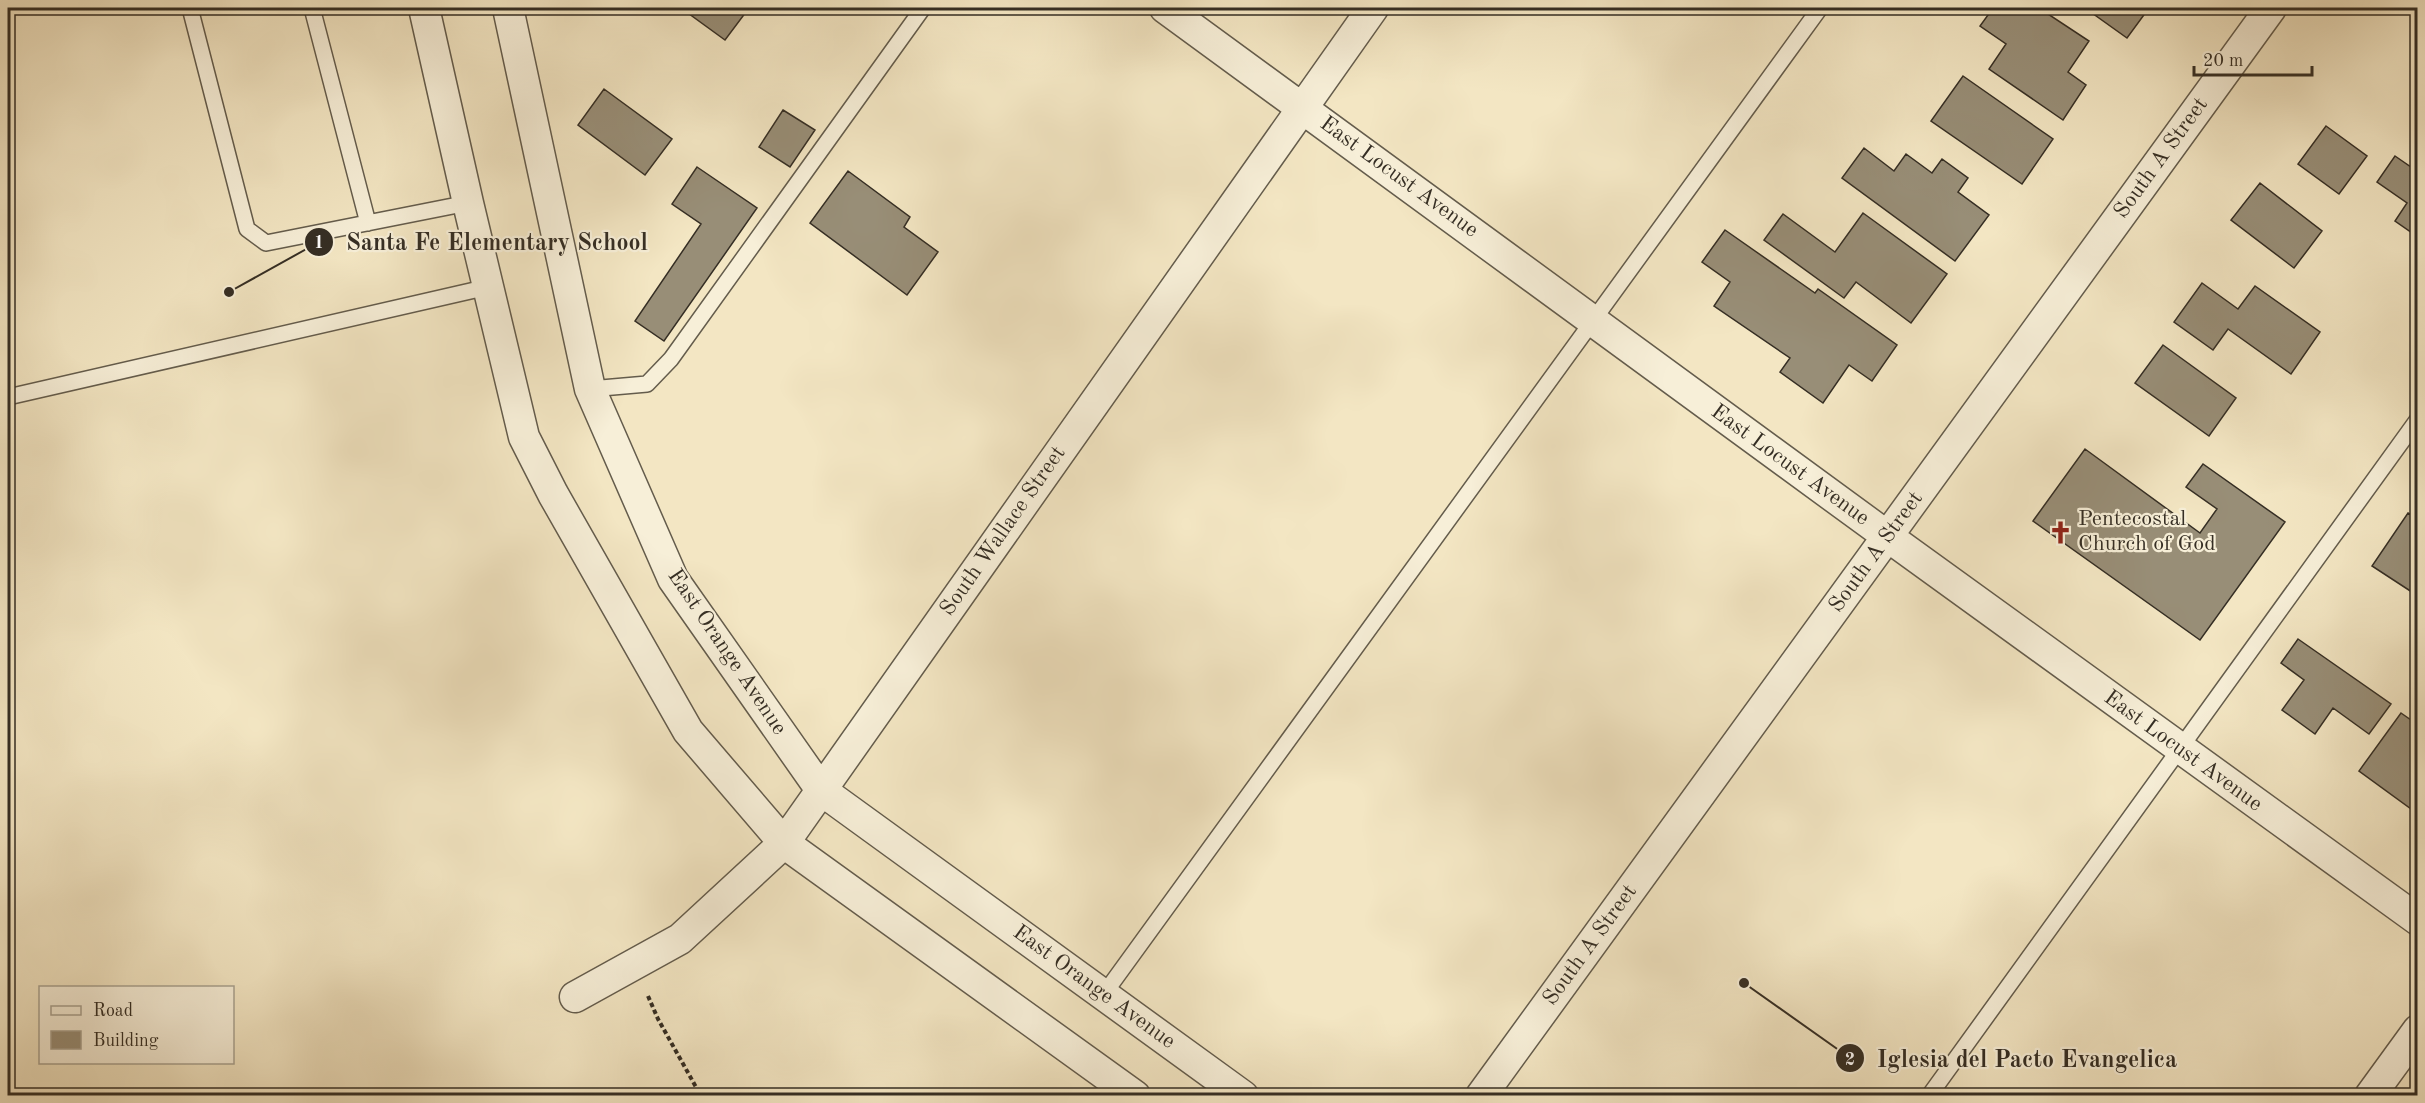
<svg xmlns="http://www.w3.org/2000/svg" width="2425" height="1103" font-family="'Old Standard TT',serif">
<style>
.building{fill:#988e77;stroke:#352e24;stroke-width:1.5}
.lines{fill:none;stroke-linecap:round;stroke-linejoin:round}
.lane-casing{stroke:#645c4c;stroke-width:18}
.street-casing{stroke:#645c4c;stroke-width:33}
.path{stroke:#352e24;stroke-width:4;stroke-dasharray:4.5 3;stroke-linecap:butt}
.lane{stroke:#f7efd8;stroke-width:15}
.street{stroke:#f7efd8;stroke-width:30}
.labels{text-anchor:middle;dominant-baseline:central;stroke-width:4.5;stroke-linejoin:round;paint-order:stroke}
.street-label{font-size:22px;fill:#352e24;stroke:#f7efd8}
.poi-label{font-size:22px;fill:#352e24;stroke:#f7efd8;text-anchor:start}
.leader{fill:none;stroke:#352e24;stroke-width:2}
.callout-dot{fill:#352e24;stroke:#f7efd8;stroke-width:2}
.mark-label{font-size:18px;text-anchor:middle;font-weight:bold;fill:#fff}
.callout-label{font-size:24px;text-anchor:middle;font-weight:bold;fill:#352e24;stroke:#f7efd8;stroke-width:4.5;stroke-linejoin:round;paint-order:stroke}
</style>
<rect width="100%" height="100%" fill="#f3e6c3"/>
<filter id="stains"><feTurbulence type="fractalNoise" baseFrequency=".00333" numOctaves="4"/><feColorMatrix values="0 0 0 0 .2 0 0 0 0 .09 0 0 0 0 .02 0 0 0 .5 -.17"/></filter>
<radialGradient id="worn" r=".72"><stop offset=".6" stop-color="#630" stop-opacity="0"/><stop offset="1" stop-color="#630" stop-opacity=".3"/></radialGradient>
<!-- building -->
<path class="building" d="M681 8H749L725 40Z
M1993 8H2039L2089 41 2068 72 2086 85 2063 120 1989 69 2006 44 1980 26Z
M2085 8H2149L2127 38Z
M2403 8H2418V18Z
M1963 76 2053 139 2022 184 1931 121Z
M604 89 672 139 645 175 578 125Z
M783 110 815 130 790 167 759 147Z
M2326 126 2367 156 2339 194 2298 164Z
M1864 148 1894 171 1906 154 1932 173 1942 159 1968 178 1958 192 1989 215 1955 261 1842 178Z
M2395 156 2418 172V237L2395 221 2407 203 2377 182Z
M697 167 757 208 664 341 635 321 701 224 672 204Z
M848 171 910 217 904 227 938 252 907 295 810 223Z
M2260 183 2322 231 2294 268 2231 220Z
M1863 213 1947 274 1911 323 1856 282 1844 298 1764 240 1783 214 1835 252Z
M1725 230 1815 293 1818 289 1897 345 1872 381 1849 365 1823 403 1780 372 1790 358 1714 306 1730 282 1702 262Z
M2202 283 2238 309 2255 286 2320 332 2291 374 2228 329 2213 350 2174 322Z
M2163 345 2236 398 2209 436 2135 383Z
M2085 449 2200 533 2217 509 2186 487 2203 464 2285 522 2200 640 2033 521Z
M2408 513 2418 519V596L2372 566Z
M2298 639 2391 704 2369 734 2333 708 2315 734 2282 710 2304 680 2281 663Z
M2401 713 2418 725V814L2359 771Z"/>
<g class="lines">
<defs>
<path id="lane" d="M190 8 247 229 266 243 468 203
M312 8 368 223
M590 389 647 384 671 359 923 8
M8 397 488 287
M1104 994 1820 8
M1929 1096 2418 419"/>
<path id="street" d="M424 8 468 203 524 437 553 494 688 731 784 843 1135 1096
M508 8 590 389 673 579 821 790 1243 1096
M1165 8 1887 536 2418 920
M575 997 680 939 784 843 1373 8
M1481 1096 2271 8
M2370 1096 2418 1030"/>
</defs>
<!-- lane casing -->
<use href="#lane" class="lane-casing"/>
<!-- street casing -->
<use href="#street" class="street-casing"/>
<!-- path -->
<path class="path" d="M648 996 658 1019 701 1096"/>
<!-- lane -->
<use href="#lane" class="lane"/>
<!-- street -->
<use href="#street" class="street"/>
</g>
<!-- icons -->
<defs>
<symbol id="church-bare" viewBox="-9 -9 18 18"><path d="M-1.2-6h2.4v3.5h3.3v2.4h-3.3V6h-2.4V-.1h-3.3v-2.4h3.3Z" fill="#8f2418" stroke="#f7efd8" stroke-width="2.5" paint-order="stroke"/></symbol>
</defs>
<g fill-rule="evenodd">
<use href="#church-bare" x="2044" y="516" width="33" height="33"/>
</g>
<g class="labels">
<!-- street labels -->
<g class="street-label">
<text transform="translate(2161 158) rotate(-54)">South A Street</text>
<text transform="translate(1399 177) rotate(36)">East Locust Avenue</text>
<text transform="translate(1790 465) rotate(36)">East Locust Avenue</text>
<text transform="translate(1003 531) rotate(-55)">South Wallace Street</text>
<text transform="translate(1876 552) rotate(-54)">South A Street</text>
<text transform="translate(727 652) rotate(56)">East Orange Avenue</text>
<text transform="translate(2183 751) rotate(36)">East Locust Avenue</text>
<text transform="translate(1590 945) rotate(-54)">South A Street</text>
<text transform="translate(1094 987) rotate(36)">East Orange Avenue</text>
</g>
<!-- poi labels -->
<g class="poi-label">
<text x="2078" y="519">Pentecostal<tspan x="2078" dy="25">Church of God</tspan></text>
</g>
</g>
<!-- callouts -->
<path class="leader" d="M229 292L319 242M1744 983L1850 1058"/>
<g class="callout-dot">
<circle cx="229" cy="292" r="6"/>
<circle cx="1744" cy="983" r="6"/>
<circle cx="319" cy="242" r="15"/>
<circle cx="1850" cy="1058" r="15"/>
</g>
<g class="mark-label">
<text x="319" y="248">1</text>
<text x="1850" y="1065">2</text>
</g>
<g class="callout-label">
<text x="497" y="250">Santa Fe Elementary School</text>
<text x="2027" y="1067">Iglesia del Pacto Evangelica</text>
</g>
<!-- margin -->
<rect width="2425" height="1103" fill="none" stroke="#f3e6c3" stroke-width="30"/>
<rect x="9" y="9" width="2407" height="1085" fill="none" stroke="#352e24" stroke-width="3"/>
<rect x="15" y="15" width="2395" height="1073" fill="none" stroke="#352e24" stroke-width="1.5"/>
<!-- legend -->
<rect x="39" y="986" width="195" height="78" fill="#f7efd8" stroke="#a9a290" stroke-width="1.5"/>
<rect x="51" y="1006" width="30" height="9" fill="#f7efd8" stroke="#a9a290" stroke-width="1.5"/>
<text x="93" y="1016" font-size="18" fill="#352e24">Road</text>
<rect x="51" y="1031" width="30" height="18" fill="#988e77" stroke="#a9a290" stroke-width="1.5"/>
<text x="93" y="1046" font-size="18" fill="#352e24">Building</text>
<!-- scale -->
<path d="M2194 66v9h118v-9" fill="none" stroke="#352e24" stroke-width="3"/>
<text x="2203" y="66" font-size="18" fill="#352e24" stroke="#f7efd8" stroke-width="4.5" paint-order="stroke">20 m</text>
<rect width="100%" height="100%" filter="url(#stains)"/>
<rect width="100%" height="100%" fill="url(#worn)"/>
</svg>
